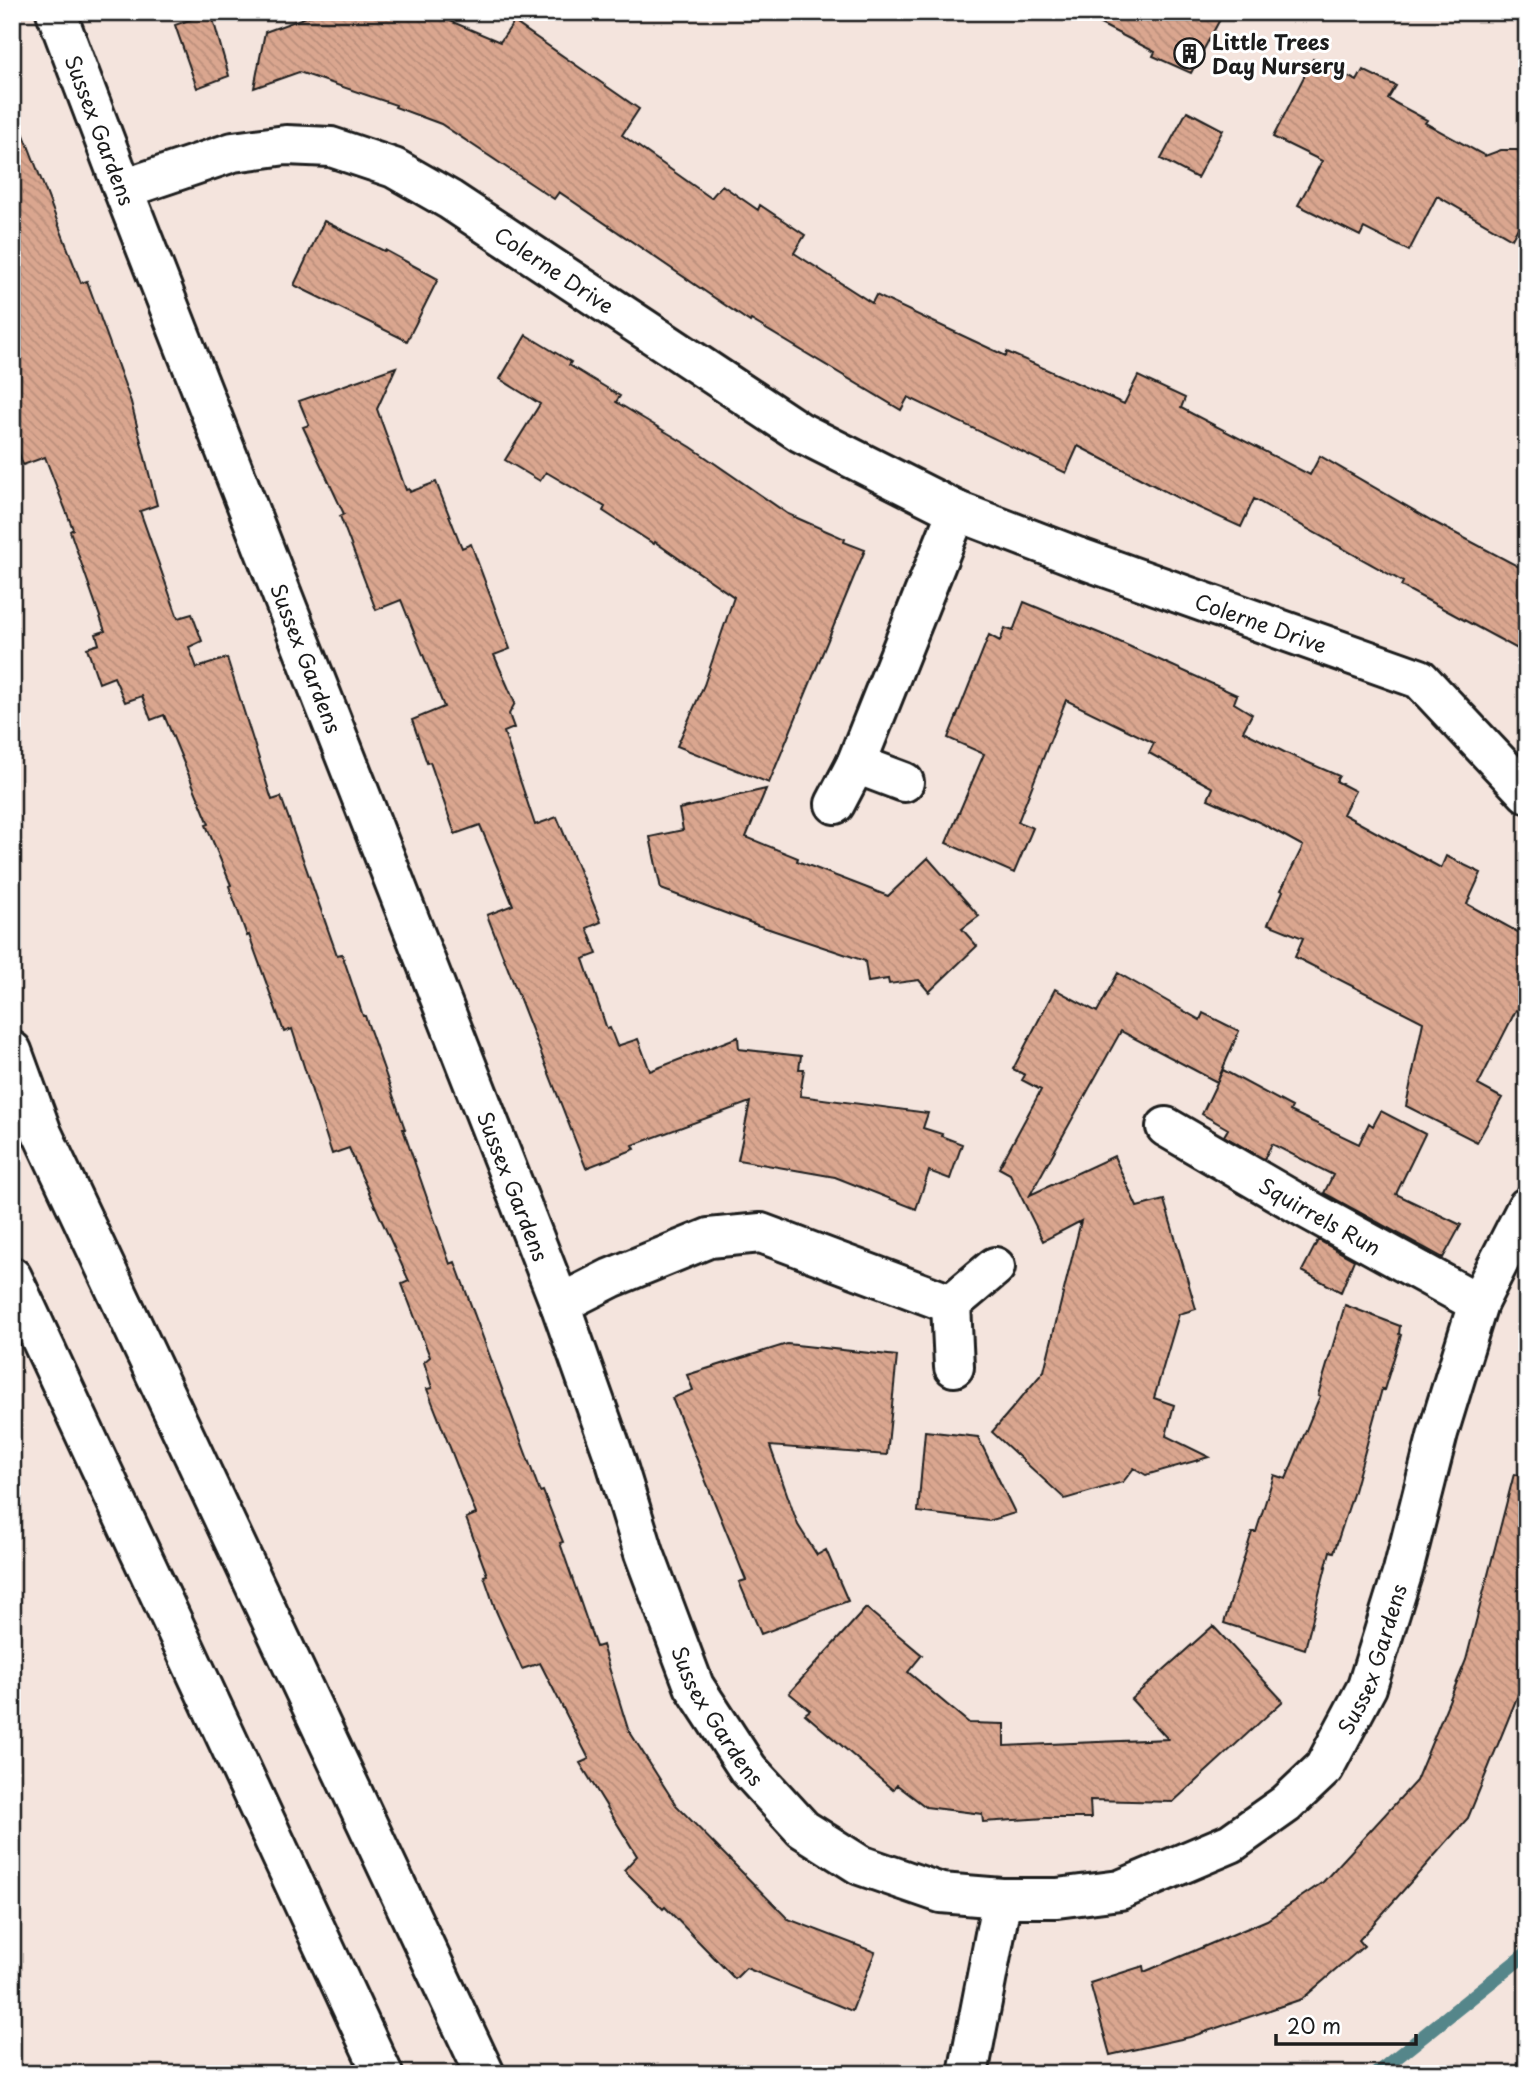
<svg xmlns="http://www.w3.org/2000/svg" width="1539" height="2086" font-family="'Playpen Sans',sans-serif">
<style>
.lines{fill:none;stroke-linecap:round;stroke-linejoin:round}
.stream{stroke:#55868a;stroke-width:14}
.building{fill:url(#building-back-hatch);stroke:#1c1c1c;stroke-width:2}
.street-casing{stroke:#1c1c1c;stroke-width:44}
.secondary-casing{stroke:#1c1c1c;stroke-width:44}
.street{stroke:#fff;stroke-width:38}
.secondary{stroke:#fff;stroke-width:38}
.labels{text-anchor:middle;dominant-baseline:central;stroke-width:6;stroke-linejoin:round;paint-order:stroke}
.poi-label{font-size:21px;font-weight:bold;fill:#1c1c1c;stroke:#fff;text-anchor:start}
.street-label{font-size:21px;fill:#1c1c1c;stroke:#fff}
</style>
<defs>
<pattern id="building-back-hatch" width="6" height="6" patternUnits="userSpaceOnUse" patternTransform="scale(1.75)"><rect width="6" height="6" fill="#daa68f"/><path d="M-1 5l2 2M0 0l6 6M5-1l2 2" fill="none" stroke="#ba8e7b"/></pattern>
</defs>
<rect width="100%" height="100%" fill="#f4e4dd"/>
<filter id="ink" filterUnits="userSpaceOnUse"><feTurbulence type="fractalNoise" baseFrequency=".0143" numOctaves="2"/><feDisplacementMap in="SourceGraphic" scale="14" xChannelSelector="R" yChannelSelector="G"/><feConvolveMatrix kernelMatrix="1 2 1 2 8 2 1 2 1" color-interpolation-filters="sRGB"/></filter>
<g filter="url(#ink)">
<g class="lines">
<!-- stream -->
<path class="stream" d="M1376 2074 1527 1953"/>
</g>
<!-- building -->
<path class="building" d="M211 12 229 76 197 88 175 25Z
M320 12H429L500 42 514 22 639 109 622 135 711 198 722 185 758 210 760 205 805 235 794 253 872 303 876 295 1006 356 1007 352 1124 404 1138 376 1185 398 1181 408 1310 475 1320 456 1434 522 1527 571V654L1401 586 1403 582 1254 499 1241 527 1180 499 1078 446 1066 473 908 397 901 410 751 320 750 322 559 192 554 199 441 124 395 107 396 105 299 72 254 88 265 32Z
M1077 12H1224L1191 73 1153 56 1155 52Z
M1313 59 1357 81 1363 70 1396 86 1388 99 1427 120 1425 123 1485 156 1501 150H1518L1527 179V211L1512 239 1437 196 1409 251 1364 228 1360 236 1298 205 1322 161 1273 137Z
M1187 111 1223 130 1197 178 1161 159Z
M16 114 81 283 87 281 131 402 157 505 140 511 178 618 192 614 202 641 189 647 197 668 227 658 272 800 281 797 337 955 342 954 363 1016H365L405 1129H403L450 1264 455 1262 540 1492 543 1491 563 1542 560 1543 596 1647 602 1645 628 1729 676 1805 788 1919 875 1952 852 2011 746 1968 735 1979 665 1907 663 1909 624 1870 637 1856 580 1763 589 1759 540 1663 522 1669 496 1611 484 1576 487 1575 466 1518 476 1514 427 1389 432 1388 424 1362 430 1357 402 1284 409 1281 349 1148 332 1154 292 1029 284 1032 249 935 247 936 229 886 231 885 206 825 209 824 164 715 151 720 142 696 125 702 114 677 99 683 87 648 99 644 96 634 105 631 70 531 73 529 45 457 23 465 12 433V115Z
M324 221 384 251 385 250 438 279 407 341 294 285Z
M526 335 571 362 569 365 620 396 616 402 691 447 788 514 845 539 844 542 865 550 769 783 677 746 704 685 734 597 655 542 654 544 603 511 605 507 546 472 540 481 505 460 540 404 500 379Z
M396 367 377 409 406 490 409 489 410 492 436 482 462 548 471 544 510 649 494 655 515 703 509 714 514 728 504 732 535 825 557 817 601 922 587 928 597 954 583 959 607 1029 610 1028 617 1046 638 1039 650 1071 738 1037 739 1049 801 1056 799 1069H804L800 1096 928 1113 923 1128 942 1134 941 1136 962 1144 950 1179 929 1171 916 1209 835 1177 738 1160 750 1102 633 1145 635 1149 586 1168 487 915 513 905 480 825 455 834 430 762 427 763 412 720 444 707 401 600 376 610 340 516 344 514 303 427 309 425 299 401Z
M1024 602 1111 638 1237 695 1234 703 1252 714 1243 731 1286 753 1339 776 1336 781 1355 791 1343 814 1441 868 1446 856 1481 873 1467 904 1527 937V1016L1516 1010 1478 1085 1502 1098 1477 1142 1406 1106 1423 1022 1295 957 1303 938 1268 924 1283 891 1281 890 1303 846 1263 824 1208 799 1213 788 1149 753 1154 743 1066 700 1018 822 1033 828 1014 873 946 843 984 754 948 738 989 635 1000 641 1005 628 1013 631Z
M766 789 746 837 798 858 797 861 888 896 928 858 979 916 962 929 977 946 929 992 919 980 889 984 888 979 868 982 865 961 757 925 661 889 650 837 683 830 679 809Z
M1118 973 1200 1020 1203 1013 1239 1031 1217 1082 1121 1031 1030 1195 1114 1156 1137 1207 1164 1200 1196 1309 1179 1314 1154 1398 1174 1405 1166 1436 1209 1457 1146 1475 1134 1468 1123 1482 1065 1499 992 1432 1044 1371 1081 1221 1043 1241 1010 1174 999 1168 1041 1090 1022 1080 1025 1075 1013 1069 1055 989 1097 1012Z
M1223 1070 1292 1107 1290 1111 1359 1144 1369 1123 1373 1126 1381 1111 1425 1134 1396 1194 1461 1225 1443 1258 1324 1193 1333 1175 1272 1144 1264 1159 1224 1136 1228 1129 1202 1114Z
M1318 1240 1354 1260 1341 1292 1302 1271Z
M1345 1305 1400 1326 1399 1334 1401 1335 1384 1390 1382 1389 1354 1491 1334 1552 1330 1551 1305 1649 1224 1623 1252 1532H1256L1274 1475 1286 1479 1320 1396 1318 1395Z
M787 1344 897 1356 887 1455 770 1446 798 1525 817 1555 826 1550 848 1601 761 1634 739 1582 746 1580 672 1398 693 1390 687 1375Z
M925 1431 978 1437 1015 1513 989 1521 918 1512Z
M1514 1474 1527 1476V1673L1468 1818 1359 1940 1364 1946 1302 1999 1190 2037 1110 2055 1090 1983 1143 1966 1144 1972 1267 1920 1323 1882 1416 1781 1466 1660Z
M866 1608 922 1655 908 1672 969 1723 1004 1724V1746L1168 1739 1131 1699 1213 1626 1283 1701 1173 1802 1090 1800 1091 1818H1046L983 1822 982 1814 926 1807 897 1785 893 1790 805 1714 810 1710 789 1693Z"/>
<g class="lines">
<defs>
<g id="street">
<path id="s1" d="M56 12 123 189 560 1304 616 1462 644 1553 694 1686 748 1769 803 1829 860 1865 941 1893 1002 1898H1057L1120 1890 1231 1843 1286 1804 1324 1768 1367 1687 1403 1571 1438 1433 1478 1303 1527 1207"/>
<path id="s2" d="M123 189 233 152 286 145 331 147 394 168 450 200 800 432 957 511 1077 557 1420 679 1527 793"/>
<path d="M856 764 904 782"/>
<path d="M835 804 856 764 957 511"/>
<path id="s3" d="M1166 1127 1307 1209 1478 1303"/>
<path d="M560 1304 611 1278 709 1238 761 1233 951 1304"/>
<path d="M954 1367 951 1304 995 1267"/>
<path d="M968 2074 1002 1898"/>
</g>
<path id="secondary" d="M12 1051 42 1133 485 2074
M12 1277 383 2074"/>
</defs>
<!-- street casing -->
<use href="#street" class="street-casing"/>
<!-- secondary casing -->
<use href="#secondary" class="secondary-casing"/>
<!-- street -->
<use href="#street" class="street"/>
<!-- secondary -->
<use href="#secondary" class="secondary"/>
</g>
</g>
<!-- icons -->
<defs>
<symbol id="building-ring" viewBox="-11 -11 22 22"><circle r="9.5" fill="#fff" stroke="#1c1c1c" stroke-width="1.5"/><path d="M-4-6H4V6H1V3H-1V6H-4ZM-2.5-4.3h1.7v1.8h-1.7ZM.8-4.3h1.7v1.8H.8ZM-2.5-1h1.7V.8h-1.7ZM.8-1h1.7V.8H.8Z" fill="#1c1c1c"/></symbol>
</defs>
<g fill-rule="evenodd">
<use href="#building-ring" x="1172" y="36" width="35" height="35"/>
</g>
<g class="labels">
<!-- poi labels -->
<g class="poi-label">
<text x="1212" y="41">Little Trees<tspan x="1212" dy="24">Day Nursery</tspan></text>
</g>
<!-- street labels -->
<g class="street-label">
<text stroke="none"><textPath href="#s1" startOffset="126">Sussex Gardens</textPath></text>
<text stroke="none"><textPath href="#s2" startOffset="471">Colerne Drive</textPath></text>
<text stroke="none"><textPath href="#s2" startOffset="1265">Colerne Drive</textPath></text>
<text stroke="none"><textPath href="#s1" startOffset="693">Sussex Gardens</textPath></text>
<text stroke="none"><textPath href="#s1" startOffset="1260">Sussex Gardens</textPath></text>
<text stroke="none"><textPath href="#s3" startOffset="178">Squirrels Run</textPath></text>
<text stroke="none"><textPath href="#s1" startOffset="2665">Sussex Gardens</textPath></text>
<text stroke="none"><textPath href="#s1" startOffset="1829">Sussex Gardens</textPath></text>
</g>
</g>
<!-- margin -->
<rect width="1539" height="2086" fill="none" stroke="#fff" stroke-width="42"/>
<rect x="21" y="21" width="1497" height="2044" fill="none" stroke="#1c1c1c" stroke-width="2.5" filter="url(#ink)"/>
<!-- scale -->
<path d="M1276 2034v10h140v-10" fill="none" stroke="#1c1c1c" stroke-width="3.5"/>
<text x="1287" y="2034" font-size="21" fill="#1c1c1c" stroke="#ffffff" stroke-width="5" paint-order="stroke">20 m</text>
</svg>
